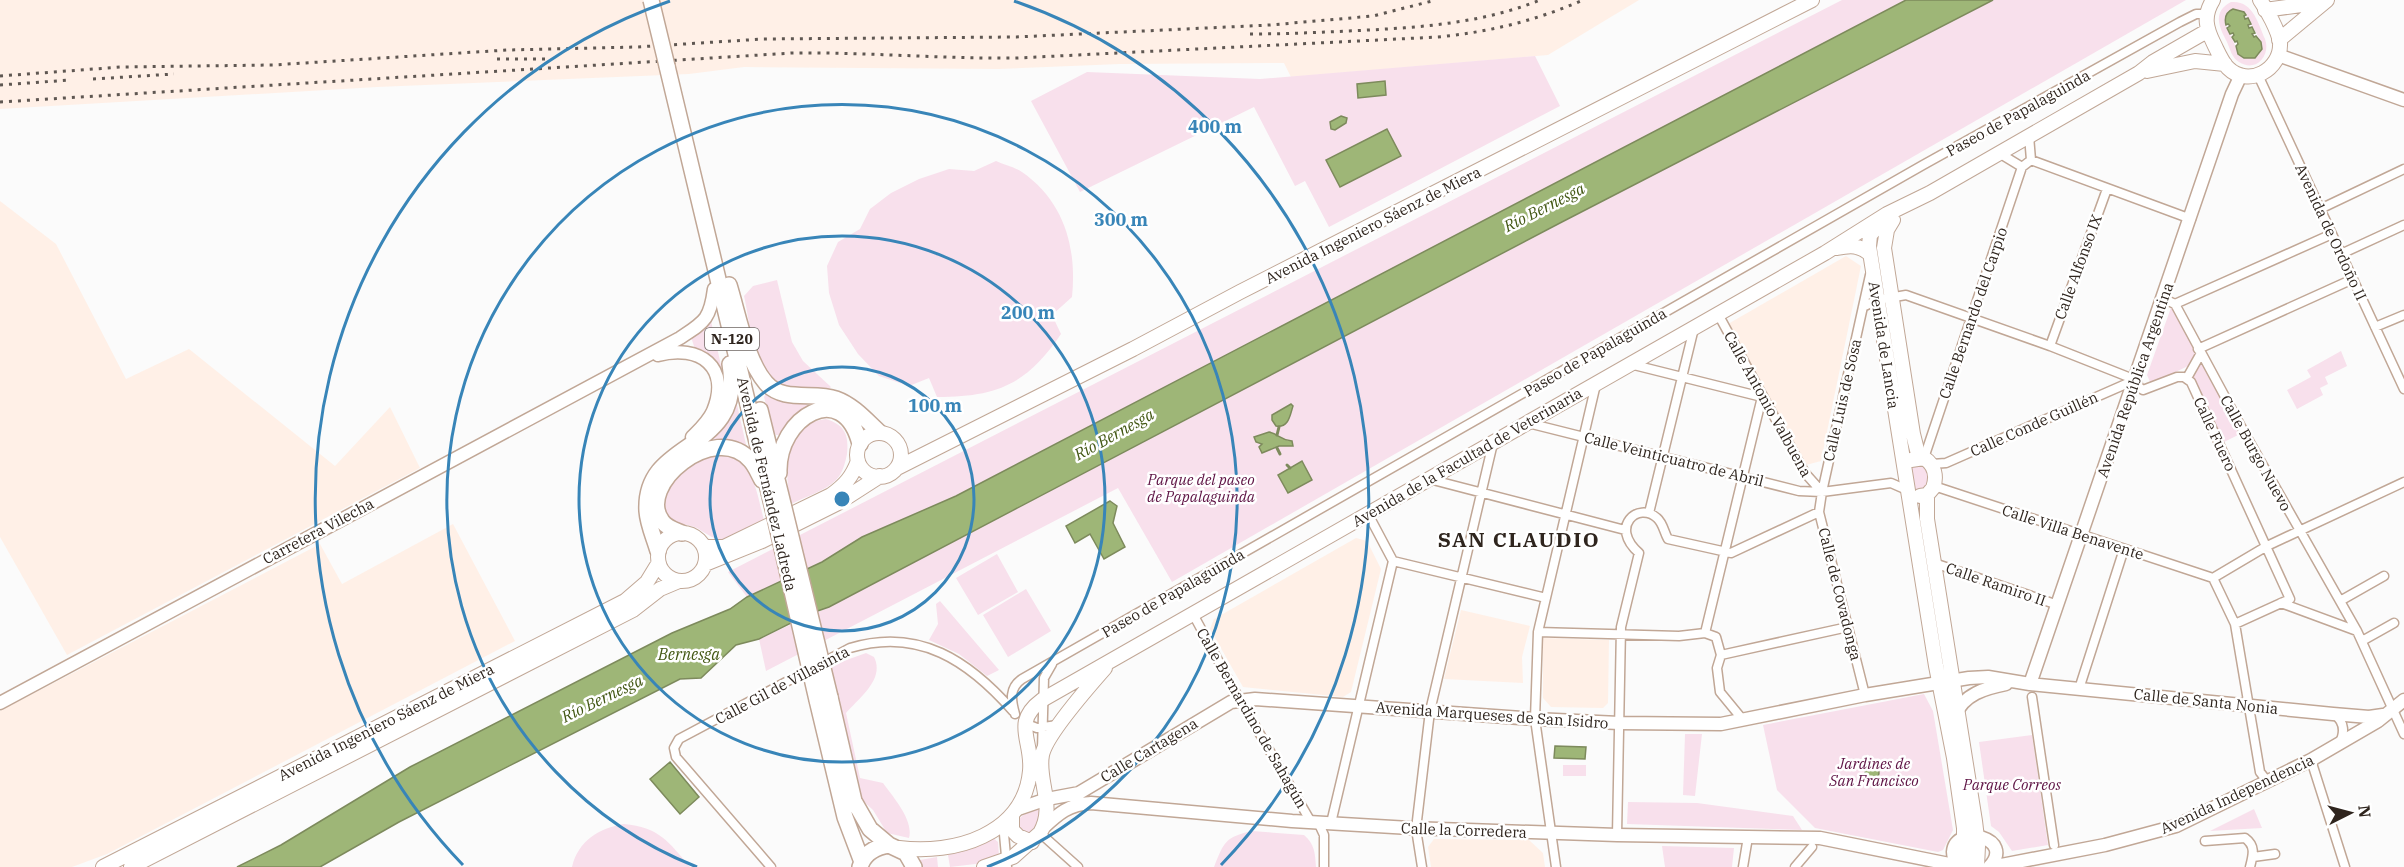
<svg xmlns="http://www.w3.org/2000/svg" width="2404" height="867" font-family="'IBM Plex Serif',serif">
<style>
.built{fill:#fff0e7}
.green{fill:#f8e0ec;fill-rule:evenodd}
.water{fill:#9eb677;stroke:#7d8a5c;stroke-width:1.5}
.lines{fill:none;stroke-linecap:round;stroke-linejoin:round}
.stream{stroke:#7d8a5c;stroke-width:3}
.street-casing{stroke:#c1a796;stroke-width:11}
.secondary-casing{stroke:#c1a796;stroke-width:15}
.primary-casing{stroke:#c1a796;stroke-width:16}
.highway-casing{stroke:#c1a796;stroke-width:18}
.street{stroke:#fff;stroke-width:8}
.secondary{stroke:#fff;stroke-width:12}
.primary{stroke:#fff;stroke-width:14}
.highway{stroke:#fff;stroke-width:15}
.rail{stroke:#5f5752;stroke-width:3;stroke-dasharray:3 6;stroke-linecap:butt}
.highway-bridge-casing{stroke:#c1a796;stroke-width:18;stroke-linecap:butt}
.highway-bridge{stroke:#fff;stroke-width:15}
.ring{fill:none;stroke:#3885b8;stroke-width:3}
.labels{text-anchor:middle;dominant-baseline:central;stroke-width:5;stroke-linejoin:round;paint-order:stroke}
.shield{fill:#fff;stroke:#6d6662;stroke-width:1.5}
.shield-label{font-size:14px;font-weight:bold;fill:#2f251e}
.street-label{font-size:15px;fill:#2f251e;stroke:#fff}
.park-label{font-size:15px;font-style:italic;fill:#5e1344;stroke:#fff}
.water-label{font-size:16px;font-style:italic;fill:#425713;stroke:#fff}
.district-label{font-size:21px;font-weight:bold;letter-spacing:1.5px;fill:#2f251e;stroke:#fff}
.centre{fill:#3885b8;stroke:#fff;stroke-width:3}
.ring-label{font-size:18px;text-anchor:middle;font-weight:bold;fill:#3885b8;stroke:#fff;stroke-width:5;stroke-linejoin:round;paint-order:stroke}
</style>
<rect width="100%" height="100%" fill="#fbfbfb"/>
<!-- built -->
<path class="built" d="M0 0H1639L1548 55 1291 77 1284 63 1120 64 999 69 744 67 689 74 377 87 0 109Z
M0 201 56 244 126 379 189 349 335 466 390 407 420 468 67 655 0 537Z
M1846 256 1861 266 1821 461 1806 465 1728 324Z
M453 524 515 641 107 854 72 867H0V711L320 544 342 584Z
M1356 538 1367 541 1381 569 1351 692 1343 697 1243 687 1210 629 1214 619Z
M1461 610 1530 626 1522 657 1523 683 1444 679Z
M1543 638 1609 640 1608 703 1603 708 1551 707 1543 698Z
M1434 839 1529 840 1543 853 1545 867H1431L1428 847Z"/>
<!-- green -->
<path class="green" d="M1842 0H1906L958 495 862 537 822 562 747 597 728 572Z
M1993 0H2186L1172 582 1118 488 766 671 759 639 829 607 1630 187Z
M2231 2C2253 0 2258 23 2265 39 2271 55 2256 73 2239 62 2232 58 2230 49 2227 42 2219 27 2212 12 2231 2ZM2244 12 2259 38 2262 49 2258 56 2237 50 2226 25 2225 21Z
M1535 56 1560 106 1329 227 1305 181 1295 186 1254 107 1080 192 1031 101 1087 72 1260 79Z
M996 161C1004 165 1015 167 1022 172 1065 202 1077 249 1072 297L1052 315 1061 334C1027 384 998 397 937 397L929 378 909 386 879 376 858 354 839 325 829 293 827 266 838 242 860 229 870 209 891 193 919 179 949 169 974 171Z
M777 280 792 342 803 361 831 387 829 389C815 387 800 390 787 386 752 376 751 326 744 296L753 286Z
M2173 302 2244 432 2224 442 2188 366 2151 384 2147 375Z
M711 321 723 374H719L695 349 691 337Z
M2341 351 2347 366 2325 377 2328 384 2320 388 2323 395 2297 409 2287 390 2311 377 2307 370Z
M768 390 805 401 808 407 781 435H776L773 431 764 397Z
M736 400 747 449 707 445 705 440Z
M826 419C845 425 849 435 847 454 845 463 843 473 836 480 825 491 805 497 791 504 784 471 782 424 826 419Z
M715 455C719 455 725 454 729 455 754 462 758 499 764 520 752 526 738 536 726 539 714 541 706 533 697 528 687 523 674 526 667 517 650 495 695 458 715 455Z
M1921 463 1929 470 1928 487 1920 491 1913 488 1911 467Z
M997 554 1018 592 978 615 956 578Z
M1026 589 1051 631 1008 657 983 615Z
M940 601 999 670 987 676 959 654 929 640 938 624 936 604Z
M866 653 874 657C885 679 860 697 846 713L860 778 883 783C893 797 914 820 909 838L887 833 873 810 862 800 830 666Z
M1924 694 1933 711 1953 830 1943 850 1938 852 1815 828 1777 790 1763 725Z
M1685 734H1702L1695 796 1683 795Z
M2032 735 2048 845 2012 851 1999 832 1991 826 1979 742Z
M1563 765H1586V776H1563Z
M1628 802 1697 803 1793 816 1802 830 1627 824Z
M1038 808 1041 809 1039 820 1030 834H1019L1017 821 1023 815Z
M2254 809 2262 828 2210 831Z
M624 824C659 827 669 842 690 867H572C578 841 599 828 624 824Z
M1252 831 1304 835C1315 844 1315 854 1316 867H1214C1224 842 1225 837 1252 831Z
M992 837 998 842 999 856 992 862 950 867 948 855Z
M1662 846 1734 848 1732 867H1665Z
M937 857 938 867H921L920 860Z"/>
<!-- water -->
<path class="water" d="M1906 0H1993L1560 223 829 607 809 614 759 639 736 645 701 678 680 679 399 822 320 867H237L281 845 410 767 672 633 730 609 747 597 822 562 862 537 956 496Z
M2233 9 2244 12 2246 15 2244 16 2245 19 2248 18 2251 24 2248 25 2249 28 2252 27 2255 33 2252 34 2254 37 2256 36 2261 42 2262 49 2255 58H2244L2238 54 2236 46 2238 44 2237 41 2235 42 2232 37 2234 35 2233 33 2230 34 2227 28 2230 26 2228 24 2226 25C2224 17 2226 12 2233 9Z
M1385 81 1386 95 1358 98 1357 84Z
M1341 116 1347 118 1346 123 1335 130 1331 129 1330 122Z
M1387 129 1401 156 1340 187 1326 160Z
M1291 404 1293 406C1290 415 1289 428 1276 426L1272 420V415Z
M1269 432C1279 434 1280 440 1292 441L1293 446H1279L1262 453 1259 447 1262 444 1256 442 1254 437Z
M1302 461 1312 480 1288 493 1278 475Z
M1110 501 1117 506 1113 523 1125 547 1104 559 1090 534 1075 543 1066 526Z
M1555 746 1586 747 1585 759 1554 758Z
M670 762 699 797 680 814 650 779Z
M1865 773a7 7 0 1 1 14 0a7 7 0 1 1-14 0Z"/>
<g class="lines">
<!-- stream -->
<path class="stream" d="M1277 435 1279 427
M1277 448 1280 454
M1287 465 1290 468"/>
<defs>
<path id="street" d="M2258 75 2404 389
M1999 153 2022 167 2031 160 2029 136
M2031 160 2191 219
M2320 209 2404 169
M2341 254 2404 225
M2164 299 2175 304 2332 234
M2175 304 2244 432 2357 631 2404 734
M1863 307 1877 300 1906 295 2050 346 2136 380
M1718 314 1805 473 1822 492
M2375 327 2404 315
M2050 346 2107 189
M2198 349 2353 279
M1630 364 1762 397 1705 633
M2187 378 2201 353
M2136 380 2139 387 2143 390 2177 377H2184L2191 382 2290 599 2235 624
M1528 423 1799 491 1822 492 1891 483 1907 490
M1924 458 2022 167
M1932 464 1946 463 2135 380
M1429 479 1625 530
M1934 486 2213 578
M1649 513 1694 328
M1393 561 1546 598
M1934 563 2058 605
M2213 578 2267 546 2404 482
M2213 578 2235 624 2260 772 2267 781
M2340 601 2384 576
M2281 603 2357 631
M1193 614 1232 686 1311 822
M1538 632 1679 636 1705 633 1716 637 1721 655 1717 668 1720 692 1743 720
M2362 641 2394 623
M1721 655 1848 627
M2079 689 2124 549
M1865 695 1819 512 1822 492 1870 275
M2032 697 2054 845
M1015 714C1011 700 1009 688 1022 679L1923 165 2180 22 2196 14H2206
M2334 714C2345 722 2345 733 2339 744
M1024 723 1037 728 1057 725
M1042 750 1044 678 1052 664
M2311 760 2345 867
M1318 822 1324 835V867
M1003 823 1007 867
M1331 823 1393 561 1368 514
M1040 833 1078 867
M1617 835 1621 627 1639 553C1609 527 1638 501 1657 518 1663 523 1664 532 1668 539L1731 553 1819 512
M2205 841 2245 838C2256 846 2253 855 2250 867
M2253 857 2275 854
M771 867 676 757 674 748 679 739 850 648C919 627 969 661 1013 711
M1422 867 1416 829 1430 711 1493 443
M1556 867 1535 719 1538 632 1596 384
M1743 867 1748 837
M1795 867 1812 847"/>
<path id="secondary" d="M2278 55 2404 100
M658 355C700 344 731 367 713 411 708 422 700 429 692 437
M2030 684 2232 94 2241 75
M0 703 680 338C704 322 710 320 714 289
M1955 716C1963 694 1986 688 2006 684
M1018 809 1047 799 1079 793 1231 702 1255 699 1535 719 1619 723 1721 724 1865 695 1969 678 1988 677 2030 684 2333 714 2369 717 2383 715
M1043 828C1058 814 1069 804 1091 803L1292 821 1410 828 1617 835 1820 838 1964 867
M1963 867C1957 863 1953 859 1953 852 1955 823 2017 838 1989 867
M1991 867 2105 845 2176 826 2311 760 2378 721 2404 700"/>
<path id="primary" d="M2213 0C2203 16 2206 28 2214 44 2218 52 2222 62 2228 68 2248 88 2282 70 2280 42 2278 30 2267 10 2260 0
M2265 10 2301 5 2310 0
M2279 40 2327 0
M2147 71 2195 61 2225 64
M1893 220 1887 230 1884 248 1913 434 1919 458
M1881 223 1870 235 1869 246 1936 666 1954 758 1964 828V867
M1837 248C1851 245 1859 245 1870 254
M857 455a22 22 0 1 1 44 0a22 22 0 1 1-44 0Z
M1911 460 1924 458C1935 465 1937 477 1933 488L1927 495 1920 496
M897 468 1133 349 1240 292 1812 0
M1927 495V519L1975 821 1978 846 1977 867
M658 557a24 24 0 1 1 48 0a24 24 0 1 1-48 0Z
M704 547H724L831 495C845 485 852 477 858 461
M705 564 762 541 838 503 880 476
M1012 817V830L1018 836 1032 842
M899 848C954 855 1024 835 1030 771 1033 740 1011 723 1042 700L1825 253 1887 214 1930 193 2139 73 2153 62 2207 31
M103 867 625 601 647 582 658 564
M131 867 633 610 660 589 679 581
M984 867 1013 857 1040 833C1056 806 1037 781 1042 755 1046 735 1090 685 1105 668"/>
<path id="highway" d="M667 66 774 513
M729 285C738 314 746 360 766 383 783 403 814 391 836 399 853 405 866 420 879 432
M760 410 784 508
M779 473C777 417 843 378 860 444
M682 533C675 530 667 528 662 521 635 485 715 420 750 460 755 465 758 473 762 480
M658 551C654 537 648 525 647 511 643 436 745 455 730 364
M830 697 854 801 870 829 889 845
M817 700 845 817 862 862
M860 867C864 853 875 847 889 845L906 853 914 867"/>
</defs>
<!-- street casing -->
<use href="#street" class="street-casing"/>
<!-- secondary casing -->
<use href="#secondary" class="secondary-casing"/>
<!-- primary casing -->
<use href="#primary" class="primary-casing"/>
<!-- highway casing -->
<use href="#highway" class="highway-casing"/>
<!-- street -->
<use href="#street" class="street"/>
<!-- secondary -->
<use href="#secondary" class="secondary"/>
<!-- primary -->
<use href="#primary" class="primary"/>
<!-- highway -->
<use href="#highway" class="highway"/>
<!-- rail -->
<path class="rail" d="M1250 34C1290 34 1329 32 1369 30 1427 27 1486 22 1540 0
M497 59H551
M0 76 121 67 273 65 507 50 637 47 763 39 1016 37 1270 25 1373 16 1436 0
M93 79 174 74
M0 85 71 80
M0 102 792 53C867 52 942 59 1017 58L1438 37C1489 32 1535 21 1583 0"/>
<defs>
<path id="highway-bridge" d="M651 0 667 66
M784 508 830 697
M774 513 817 700"/>
</defs>
<!-- highway-bridge casing -->
<use href="#highway-bridge" class="highway-bridge-casing"/>
<!-- highway-bridge -->
<use href="#highway-bridge" class="highway-bridge"/>
</g>
<!-- distance rings -->
<g class="ring">
<circle cx="842" cy="499" r="132"/>
<circle cx="842" cy="499" r="263"/>
<path d="M697 867A395 395 0 1 1 987 867"/>
<path d="M463 865A527 527 0 0 1 670 1M1014 1A527 527 0 0 1 1221 865"/>
</g>
<g class="labels">
<!-- shield labels -->
<rect class="shield" x="705" y="328" width="54" height="22" rx="4.5"/>
<g class="shield-label">
<text x="732" y="339">N-120</text>
</g>
<!-- street labels -->
<g class="street-label">
<text transform="translate(2018 113) rotate(-29)">Paseo de Papalaguinda</text>
<text transform="translate(1373 225) rotate(-27)">Avenida Ingeniero Sáenz de Miera</text>
<text transform="translate(2331 232) rotate(65)">Avenida de Ordoño II</text>
<text transform="translate(2078 267) rotate(-70)">Calle Alfonso IX</text>
<text transform="translate(1973 313) rotate(-71)">Calle Bernardo del Carpio</text>
<text transform="translate(1884 345) rotate(81)">Avenida de Lancia</text>
<text transform="translate(1595 352) rotate(-30)">Paseo de Papalaguinda</text>
<text transform="translate(2135 380) rotate(-71)">Avenida República Argentina</text>
<text transform="translate(1842 400) rotate(-77)">Calle Luis de Sosa</text>
<text transform="translate(1768 404) rotate(61)">Calle Antonio Valbuena</text>
<text transform="translate(2034 424) rotate(-24)">Calle Conde Guillén</text>
<text transform="translate(2215 434) rotate(65)">Calle Fuero</text>
<text transform="translate(2256 453) rotate(61)">Calle Burgo Nuevo</text>
<text transform="translate(1467 457) rotate(-30)">Avenida de la Facultad de Veterinaria</text>
<text transform="translate(1674 459) rotate(14)">Calle Veinticuatro de Abril</text>
<text transform="translate(767 484) rotate(77)">Avenida de Fernández Ladreda</text>
<text transform="translate(318 531) rotate(-28)">Carretera Vilecha</text>
<text transform="translate(2073 532) rotate(18)">Calle Villa Benavente</text>
<text transform="translate(1996 584) rotate(19)">Calle Ramiro II</text>
<text transform="translate(1173 593) rotate(-30)">Paseo de Papalaguinda</text>
<text transform="translate(1840 594) rotate(76)">Calle de Covadonga</text>
<text transform="translate(782 685) rotate(-28)">Calle Gil de Villasinta</text>
<text transform="translate(2206 701) rotate(6)">Calle de Santa Nonia</text>
<text transform="translate(1492 715) rotate(4)">Avenida Marqueses de San Isidro</text>
<text transform="translate(1252 718) rotate(60)">Calle Bernardino de Sahagún</text>
<text transform="translate(386 722) rotate(-27)">Avenida Ingeniero Sáenz de Miera</text>
<text transform="translate(1149 750) rotate(-31)">Calle Cartagena</text>
<text transform="translate(2237 794) rotate(-25)">Avenida Independencia</text>
<text transform="translate(1464 830) rotate(2)">Calle la Corredera</text>
</g>
<!-- park labels -->
<g class="park-label">
<text x="1201" y="479">Parque del paseo<tspan x="1201" dy="17">de Papalaguinda</tspan></text>
<text x="1874" y="763">Jardines de<tspan x="1874" dy="17">San Francisco</tspan></text>
<text x="2012" y="784">Parque Correos</text>
</g>
<!-- water labels -->
<g class="water-label">
<text transform="translate(1544 207) rotate(-27)">Río Bernesga</text>
<text transform="translate(1114 434) rotate(-29)">Río Bernesga</text>
<text x="689" y="654">Bernesga</text>
<text transform="translate(602 698) rotate(-26)">Río Bernesga</text>
</g>
<!-- district labels -->
<g class="district-label">
<text x="1519" y="539">SAN CLAUDIO</text>
</g>
</g>
<circle cx="842" cy="499" r="9" class="centre"/>
<g class="ring-label">
<text x="1215" y="133">400 m</text>
<text x="1121" y="226">300 m</text>
<text x="1028" y="319">200 m</text>
<text x="935" y="412">100 m</text>
</g>
<!-- north arrow -->
<g transform="translate(2350 813) rotate(84)" stroke="#ffffff" stroke-width="4.5" paint-order="stroke">
<path d="M0-4.5L10 22L0 15L-10 22Z" fill="#2f251e"/>
<text y="-9" font-size="16" font-weight="bold" text-anchor="middle" fill="#2f251e">N</text>
</g>
</svg>
